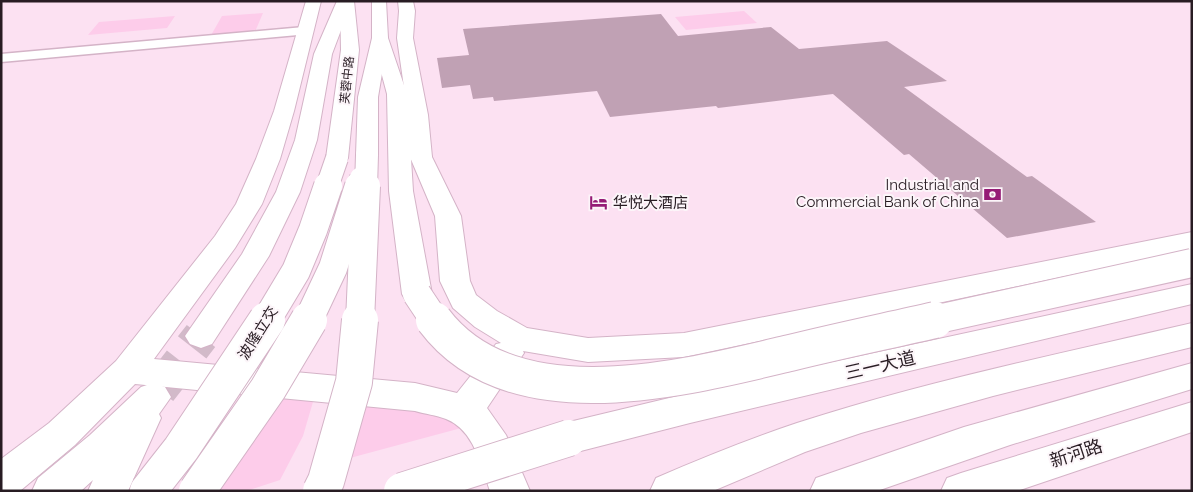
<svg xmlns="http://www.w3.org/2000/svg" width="1193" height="492" font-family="Raleway,'Noto Sans SC',sans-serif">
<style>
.green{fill:#fdccea}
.building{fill:#c0a1b4}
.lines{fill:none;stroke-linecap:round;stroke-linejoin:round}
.primary-tunnel{stroke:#d2bac9;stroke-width:36;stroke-dasharray:36 18;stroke-linecap:butt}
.street-casing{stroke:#d4b3c7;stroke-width:3}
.secondary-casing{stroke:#d4b3c7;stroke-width:2}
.primary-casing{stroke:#d4b3c7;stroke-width:2}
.highway-casing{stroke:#d4b3c7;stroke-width:2}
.street{fill:#fff;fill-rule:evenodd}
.secondary{fill:#fff;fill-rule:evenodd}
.primary{fill:#fff;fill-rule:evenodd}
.highway{fill:#fff;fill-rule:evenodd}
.primary-bridge-far2-casing{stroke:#d4b3c7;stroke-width:24;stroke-linecap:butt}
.primary-bridge-far1-casing{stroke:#d4b3c7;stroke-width:30;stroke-linecap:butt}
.primary-bridge-casing{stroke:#d4b3c7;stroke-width:38;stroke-linecap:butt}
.highway-bridge-far2-casing{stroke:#d4b3c7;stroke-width:24;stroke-linecap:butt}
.highway-bridge-far1-casing{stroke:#d4b3c7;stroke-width:30;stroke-linecap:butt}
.highway-bridge-casing{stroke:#d4b3c7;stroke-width:38;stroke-linecap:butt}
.primary-bridge-far2{stroke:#fff;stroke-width:22}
.primary-bridge-far1{stroke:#fff;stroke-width:28}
.primary-bridge{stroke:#fff;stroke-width:36}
.highway-bridge-far2{stroke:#fff;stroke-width:22}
.highway-bridge-far1{stroke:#fff;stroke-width:28}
.highway-bridge{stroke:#fff;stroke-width:36}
.labels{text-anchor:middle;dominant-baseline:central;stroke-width:4;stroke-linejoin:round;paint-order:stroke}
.far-street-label{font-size:12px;fill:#281c23;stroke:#fcf5f9}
.poi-label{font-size:15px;fill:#281c23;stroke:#fcf5f9;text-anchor:end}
.street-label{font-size:15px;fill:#281c23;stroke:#fcf5f9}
.near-street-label{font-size:18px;fill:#281c23;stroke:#fcf5f9}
</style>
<rect width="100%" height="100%" fill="#fce1f2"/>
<!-- green -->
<path class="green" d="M744 11 757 23 686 30 675 17Z
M263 13 254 34 210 37 222 16Z
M175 16 167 28 88 35 99 22Z
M274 392 315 395 303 436 280 480 246 491H212Z
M366 398 441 410 465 427 350 458Z"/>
<!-- building -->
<path class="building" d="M661 14 678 36 771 27 799 49 887 41 947 81 904 87 1027 177 1032 176 1096 222 1007 238 909 154 904 155 833 94 718 108 716 106 610 117 597 91 494 101 493 97 473 99 470 85 442 88 437 58 469 55 463 29Z"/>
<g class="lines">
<!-- primary-tunnel -->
<path class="primary-tunnel" d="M159 390 201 336"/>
<defs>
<path id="street" d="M304 27 309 28 311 31 309 34 1 62V54Z"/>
<path id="secondary" d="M306 1H321L294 111 280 159 262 204 235 248 154 359 415 383 457 393 496 344 501 343 475 327 453 308 440 281 435 216 410 157 408 115 397 38 399 11 398 1H413L415 11 413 38 428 115 432 157 461 216 470 281 476 295 497 311 527 328 588 338 684 333 1192 232V249L684 357 588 362 523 351 524 353 487 408 506 435 530 491H490C481 465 474 430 446 419 436 415 425 414 415 411L135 384 75 445 20 491H1V459L49 423 116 361 215 236 236 204 256 159 274 111Z
M1192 402V432L1017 491H941L947 478 961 473Z"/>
<path id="primary" d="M340 1H354L359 50 348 158 345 163 337 165 329 163 326 158 341 50Z
M372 1H386L388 38 378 97V155L375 160 367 162 359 160 356 155 358 97 372 38Z
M397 88 404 90 407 94 432 157 429 162 421 164 413 162 410 157 387 94 390 90Z"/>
<path id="highway" d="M337 1H352L332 54 317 140 300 192 269 256 212 344 201 348 190 344 185 336 242 254 276 192 295 140 314 54Z
M380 33 386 34 388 38 407 94 413 191 432 294 428 301 417 304 406 301 402 294 389 191 387 94 372 38 374 34Z
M1192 284V304L690 423 569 454 556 449 550 438 556 427 569 422 690 393Z
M1192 323V347L993 396 861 433 805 452 713 491H650L656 478C702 458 749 439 797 423 926 381 1059 354 1192 323Z
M1192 363V389L1010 445 877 491H810L816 478 964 427Z
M153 383 165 387 171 397 159 414 161 418 128 491H88L93 480 81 491H32L38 478 90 435 141 387Z"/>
</defs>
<!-- street casing -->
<use href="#street" class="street-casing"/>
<!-- secondary casing -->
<use href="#secondary" class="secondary-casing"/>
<!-- primary casing -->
<use href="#primary" class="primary-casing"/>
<!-- highway casing -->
<use href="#highway" class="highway-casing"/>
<!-- street -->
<use href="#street" class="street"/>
<!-- secondary -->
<use href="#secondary" class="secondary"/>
<!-- primary -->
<use href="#primary" class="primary"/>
<!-- highway -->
<use href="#highway" class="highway"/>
<defs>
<path id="primary-bridge-far2" d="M327 187 337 158
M358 187 361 178"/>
<path id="primary-bridge-far1" d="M266 321 296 271 313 230 328 186
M308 321 333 268 359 186"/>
<path id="primary-bridge" d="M148 491 181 449 267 320
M197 491 268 389 309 320"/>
<path id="highway-bridge-far2" d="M366 187 367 155"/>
<path id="highway-bridge-far1" d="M417 294 435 321
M360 321 366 186
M929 321 1192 263"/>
<path id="highway-bridge" d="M434 320C512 424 684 378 790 353 838 341 887 331 935 320
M321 491 326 481 354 382 360 320
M402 491 569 438"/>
</defs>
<!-- primary-bridge-far2 casing -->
<use href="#primary-bridge-far2" class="primary-bridge-far2-casing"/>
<!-- primary-bridge-far1 casing -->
<use href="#primary-bridge-far1" class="primary-bridge-far1-casing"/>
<!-- primary-bridge casing -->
<use href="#primary-bridge" class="primary-bridge-casing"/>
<!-- highway-bridge-far2 casing -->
<use href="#highway-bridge-far2" class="highway-bridge-far2-casing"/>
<!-- highway-bridge-far1 casing -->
<use href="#highway-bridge-far1" class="highway-bridge-far1-casing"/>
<!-- highway-bridge casing -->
<use href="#highway-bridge" class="highway-bridge-casing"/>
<!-- primary-bridge-far2 -->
<use href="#primary-bridge-far2" class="primary-bridge-far2"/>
<!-- primary-bridge-far1 -->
<use href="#primary-bridge-far1" class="primary-bridge-far1"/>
<!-- primary-bridge -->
<use href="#primary-bridge" class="primary-bridge"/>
<!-- highway-bridge-far2 -->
<use href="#highway-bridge-far2" class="highway-bridge-far2"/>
<!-- highway-bridge-far1 -->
<use href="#highway-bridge-far1" class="highway-bridge-far1"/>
<!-- highway-bridge -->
<use href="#highway-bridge" class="highway-bridge"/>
</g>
<!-- icons -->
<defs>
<symbol id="bank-bare" viewBox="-9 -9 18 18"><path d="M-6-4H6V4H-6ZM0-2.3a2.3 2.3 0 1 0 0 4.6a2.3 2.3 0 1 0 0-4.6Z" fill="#951b76" stroke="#fcf5f9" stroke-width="2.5" paint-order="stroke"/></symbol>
<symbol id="hotel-bare" viewBox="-9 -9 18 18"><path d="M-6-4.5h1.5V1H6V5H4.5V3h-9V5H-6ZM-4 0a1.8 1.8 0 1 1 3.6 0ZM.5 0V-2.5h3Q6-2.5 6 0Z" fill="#951b76" stroke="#fcf5f9" stroke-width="2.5" paint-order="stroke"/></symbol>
</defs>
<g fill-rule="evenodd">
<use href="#bank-bare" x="980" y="182" width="25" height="25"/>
<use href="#hotel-bare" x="586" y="190" width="25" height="25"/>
</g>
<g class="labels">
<!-- far-street labels -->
<g class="far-street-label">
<text transform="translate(347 80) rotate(-84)">芙蓉中路</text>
</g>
<!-- poi labels -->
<g class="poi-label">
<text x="979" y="185">Industrial and<tspan x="979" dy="17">Commercial Bank of China</tspan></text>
<text x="613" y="203" text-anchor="start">华悦大酒店</text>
</g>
<!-- street labels -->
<g class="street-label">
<text transform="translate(258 333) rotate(-58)">波隆立交</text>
</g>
<!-- near-street labels -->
<g class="near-street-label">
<text transform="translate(880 365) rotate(-13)">三一大道</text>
<text transform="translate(1076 453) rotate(-18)">新河路</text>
</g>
</g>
<!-- border -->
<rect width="1193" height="492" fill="none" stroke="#281c23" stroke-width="5"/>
</svg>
